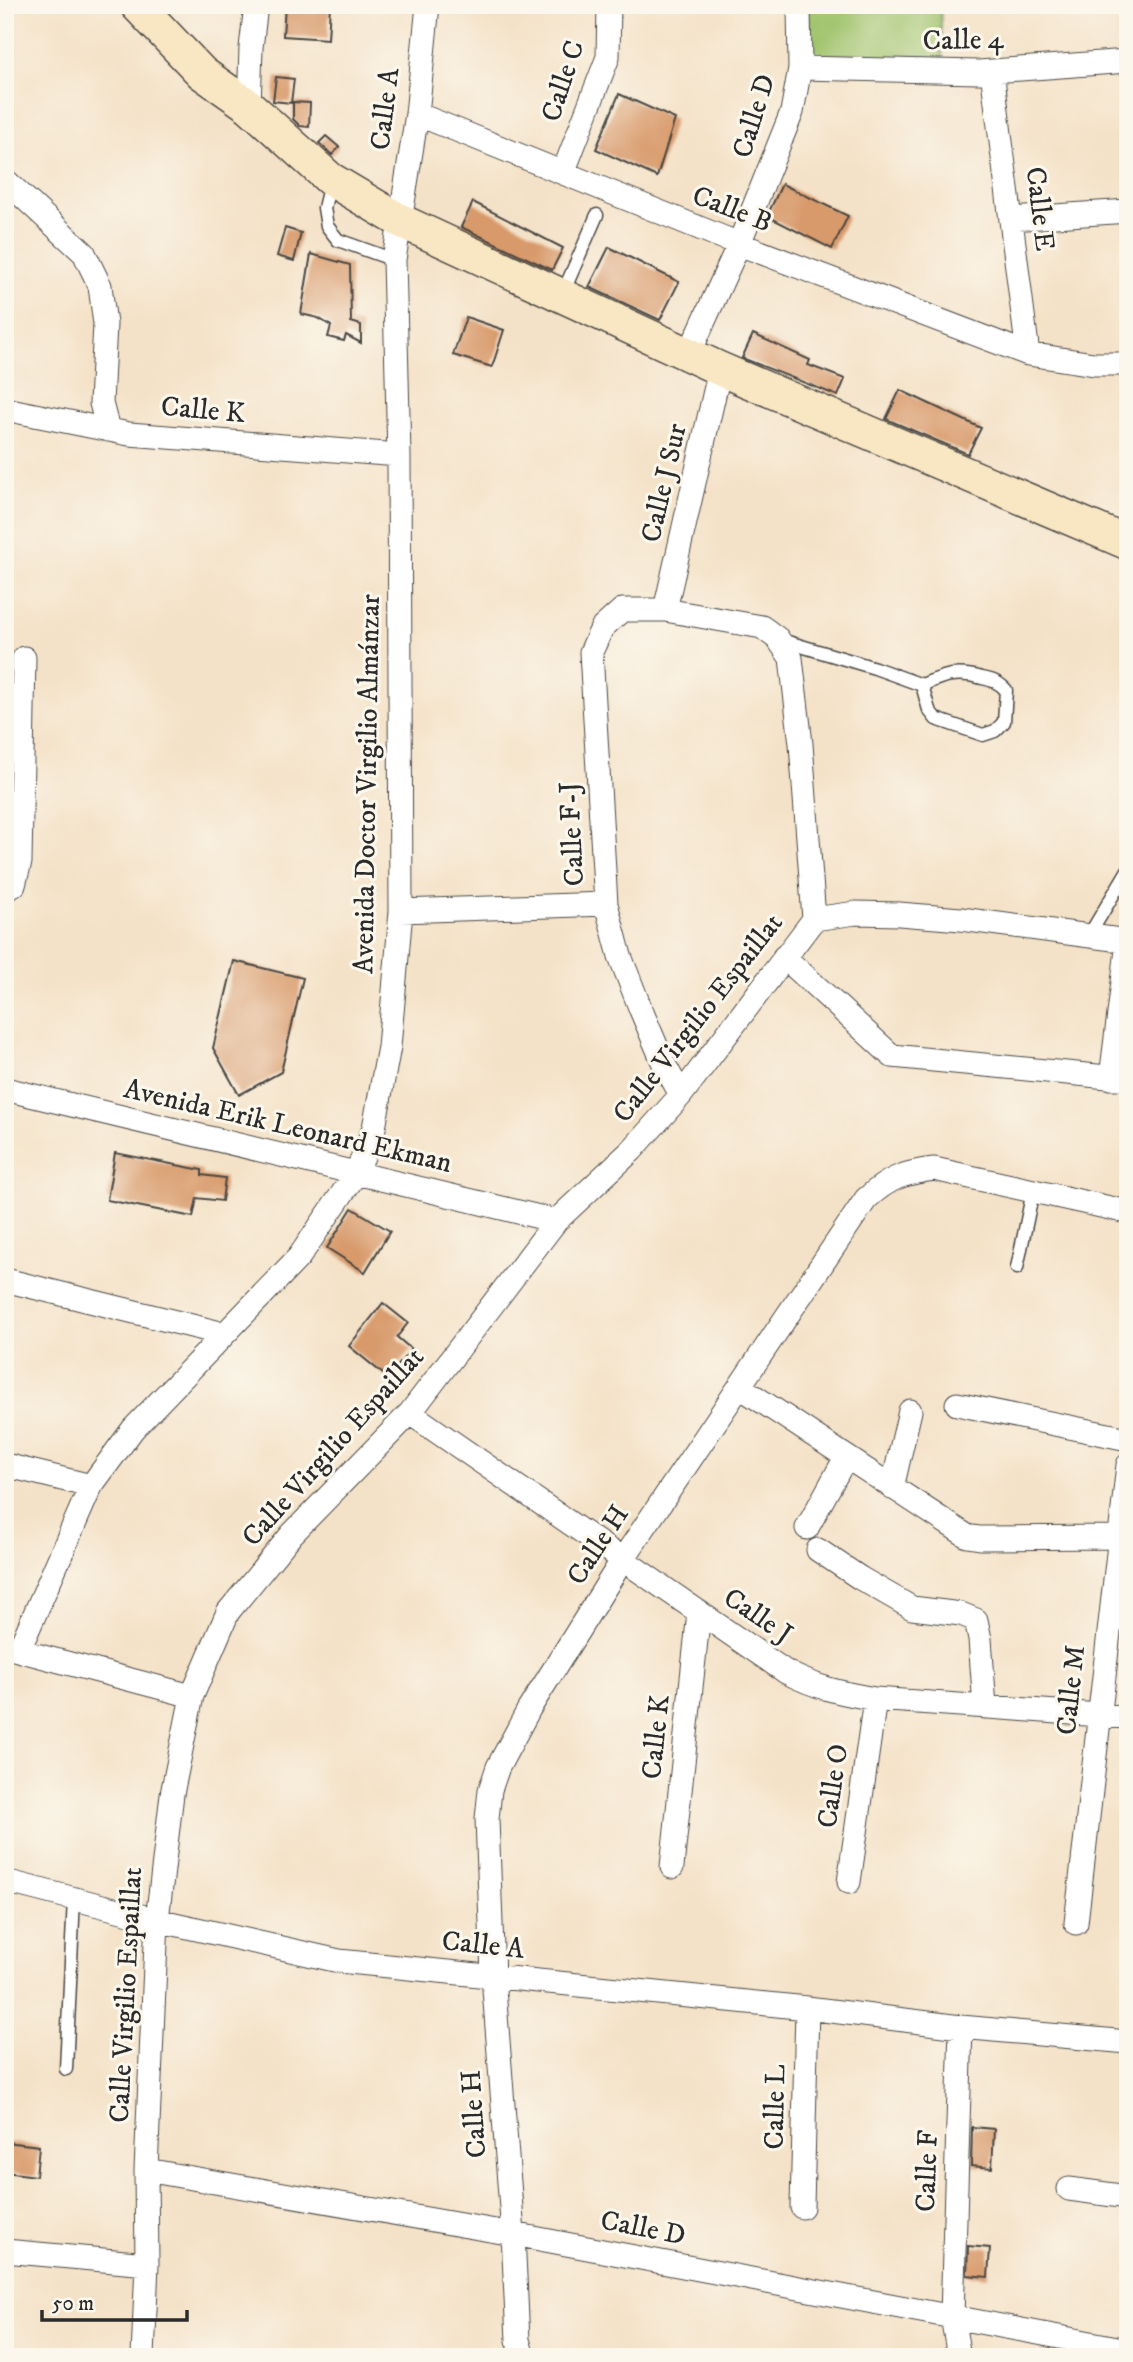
<svg xmlns="http://www.w3.org/2000/svg" width="1133" height="2362" font-family="'IM FELL DW Pica',serif">
<style>
.green{fill:#9fc26b;stroke:#65764b;stroke-width:2}
.building{fill:#d89a6a}
.lines{fill:none;stroke-linecap:round;stroke-linejoin:round}
.service-casing{stroke:#494643;stroke-width:15}
.minor-casing{stroke:#494643;stroke-width:25}
.secondary-casing{stroke:#494643;stroke-width:36}
.service{stroke:#fff;stroke-width:12}
.minor{stroke:#fff;stroke-width:23}
.secondary{stroke:#f9e7c3;stroke-width:33}
.labels{text-anchor:middle;dominant-baseline:central;stroke-width:6;stroke-linejoin:round;paint-order:stroke}
.street-label{font-size:28px;fill:#2b2b2b;stroke:#fbf7ec}
</style>
<rect width="100%" height="100%" fill="#fbf7ec"/>
<filter id="ink" filterUnits="userSpaceOnUse"><feTurbulence type="fractalNoise" baseFrequency=".0143" numOctaves="2"/><feDisplacementMap in="SourceGraphic" scale="14" xChannelSelector="R" yChannelSelector="G"/><feConvolveMatrix kernelMatrix="1 2 1 2 8 2 1 2 1" color-interpolation-filters="sRGB"/></filter>
<filter id="wash" filterUnits="userSpaceOnUse"><feTurbulence type="fractalNoise" baseFrequency=".00686" numOctaves="4" result="noise"/><feDisplacementMap in="SourceGraphic" scale="28" xChannelSelector="R" yChannelSelector="G"/><feGaussianBlur stdDeviation="1.57" result="paint"/><feColorMatrix in="noise" values="0 0 0 0 0 0 0 0 0 0 0 0 0 0 0 0 0 1.4 0 .05"/><feComposite in="paint" operator="in"/></filter>
<g filter="url(#wash)">
<rect width="100%" height="100%" fill="#f4e2c8"/>
<!-- green -->
<path class="green" d="M807 5H940L943 62 822 61C799 49 807 28 807 5Z"/>
<g id="blocks">
<!-- building -->
<path class="building" d="M285 5H330L328 39 283 36Z
M276 77 294 79 291 103 273 101Z
M619 94 675 119 657 177 596 149Z
M293 102 310 103 309 127 300 126 293 119Z
M326 136 339 147 332 155 319 143Z
M782 184 848 216 832 249 767 216Z
M473 202 563 248 552 270 461 227Z
M285 228 301 233 294 261 277 256Z
M609 247 679 282 660 320 589 287Z
M311 254 350 265 351 322 361 325V343L346 335 344 341 328 337 331 326 318 318 301 314Z
M466 317 504 330 492 367 453 355Z
M753 334 810 360 808 365 845 379 838 396 742 358Z
M900 390 981 428 968 454 886 419Z
M234 961 303 978 281 1072 239 1095 213 1048Z
M115 1153 202 1170V1175L225 1178 222 1201 197 1198 193 1217 107 1200Z
M352 1208 390 1231 365 1272 327 1248Z
M383 1303 408 1323 397 1337 411 1349 388 1378 349 1346Z
M972 2127 994 2129 992 2168 971 2166Z
M5 2142 39 2146 36 2176 5 2172Z
M968 2246 990 2248 988 2277 967 2275Z"/>
</g>
</g>
<g filter="url(#ink)">
<use href="#blocks" fill-opacity="0" stroke="#494643" stroke-width="2"/>
<g class="lines">
<defs>
<path id="service" d="M330 183 324 208 327 226 338 240 394 260
M562 295 597 215
M781 640 875 668 922 685 929 710 936 719 983 735 995 731 1004 722 1006 690C999 682 992 680 982 678 957 671 945 675 922 685
M1088 937 1128 870
M1017 1268 1033 1191
M66 2069 74 1898"/>
<path id="minor" d="M800 68 979 72 1128 61
M992 71 1028 354
M249 106 251 48 256 5
M417 114 739 244 1028 354 1094 364H1128
M563 173 608 57 609 5
M5 180 84 253 100 286 105 324 101 403 108 430
M1011 219 1128 211
M689 354 739 244 792 112 800 68 799 5
M5 409 129 434 399 455
M665 610 720 369
M5 890 14 885 20 862 24 658
M401 911 606 904
M784 957 892 1056 1128 1079
M1111 1078 1128 942
M5 1089 556 1221
M681 1095 664 1064 641 1010 620 956 606 904 591 652 602 628 622 610H665L762 627 778 639 791 658 801 744 814 919
M5 1280 224 1334
M740 1387 967 1536 980 1538 1118 1537
M957 1404 1128 1439
M410 1413 786 1672C817 1688 841 1693 875 1699L1128 1717
M5 1465 91 1486
M892 1488 910 1411
M807 1528 846 1457
M818 1550 860 1578 912 1608 961 1614 976 1620 980 1639 985 1707
M6 1647 192 1696
M19 1650 91 1486 133 1429 299 1257 357 1172 374 1128 389 1047 401 911 399 455 394 260 417 114 428 5
M672 1867 699 1612
M5 1881 157 1920 339 1961 807 2008 961 2027 1128 2042
M849 1882 875 1699
M1076 1923 1128 1465
M146 2170 513 2234 1128 2350
M1069 2189 1128 2197
M802 2207 807 2008
M5 2251 147 2264
M143 2357 147 2264 146 2170 157 1920 172 1794 192 1696 228 1612 292 1534 410 1413 556 1221 632 1150 681 1095 814 919 856 913 899 914 961 919 1128 941
M523 2357 518 2340 513 2234 493 1976 487 1819 490 1790 498 1767 529 1709 623 1559 866 1199C889 1178 903 1173 934 1169L1128 1212
M959 2357 952 2316 961 2027"/>
<path id="secondary" d="M137 5 202 73 249 106 330 179 399 220 720 369 1128 543"/>
</defs>
<!-- service casing -->
<use href="#service" class="service-casing"/>
<!-- minor casing -->
<use href="#minor" class="minor-casing"/>
<!-- secondary casing -->
<use href="#secondary" class="secondary-casing"/>
<!-- service -->
<use href="#service" class="service"/>
<!-- minor -->
<use href="#minor" class="minor"/>
<!-- secondary -->
<use href="#secondary" class="secondary"/>
</g>
</g>
<g class="labels">
<!-- street labels -->
<g class="street-label">
<text transform="translate(963 40) rotate(-1)">Calle 4</text>
<text transform="translate(563 81) rotate(-72)">Calle C</text>
<text transform="translate(385 109) rotate(-83)">Calle A</text>
<text transform="translate(754 116) rotate(-73)">Calle D</text>
<text transform="translate(732 209) rotate(21)">Calle B</text>
<text transform="translate(1040 209) rotate(83)">Calle E</text>
<text transform="translate(203 410) rotate(5)">Calle K</text>
<text transform="translate(664 483) rotate(-77)">Calle J Sur</text>
<text transform="translate(367 784) rotate(-89)">Avenida Doctor Virgilio Almánzar</text>
<text transform="translate(572 834) rotate(-93)">Calle F-J</text>
<text transform="translate(698 1018) rotate(-52)">Calle Virgilio Espaillat</text>
<text transform="translate(288 1126) rotate(13)">Avenida Erik Leonard Ekman</text>
<text transform="translate(333 1447) rotate(-48)">Calle Virgilio Espaillat</text>
<text transform="translate(598 1545) rotate(-57)">Calle H</text>
<text transform="translate(758 1616) rotate(34)">Calle J</text>
<text transform="translate(1071 1690) rotate(-84)">Calle M</text>
<text transform="translate(656 1737) rotate(-84)">Calle K</text>
<text transform="translate(833 1786) rotate(-82)">Calle O</text>
<text transform="translate(483 1945) rotate(6)">Calle A</text>
<text transform="translate(126 1995) rotate(-87)">Calle Virgilio Espaillat</text>
<text transform="translate(775 2107) rotate(-89)">Calle L</text>
<text transform="translate(474 2114) rotate(-94)">Calle H</text>
<text transform="translate(927 2171) rotate(-88)">Calle F</text>
<text transform="translate(643 2228) rotate(11)">Calle D</text>
</g>
</g>
<!-- margin -->
<rect width="1133" height="2362" fill="none" stroke="#fbf7ec" stroke-width="28"/>
<!-- scale -->
<path d="M42 2310v10h145v-10" fill="none" stroke="#2b2b2b" stroke-width="3.5"/>
<text x="52" y="2310" font-size="21" fill="#2b2b2b" stroke="#fbf7ec" stroke-width="5" paint-order="stroke">50 m</text>
</svg>
